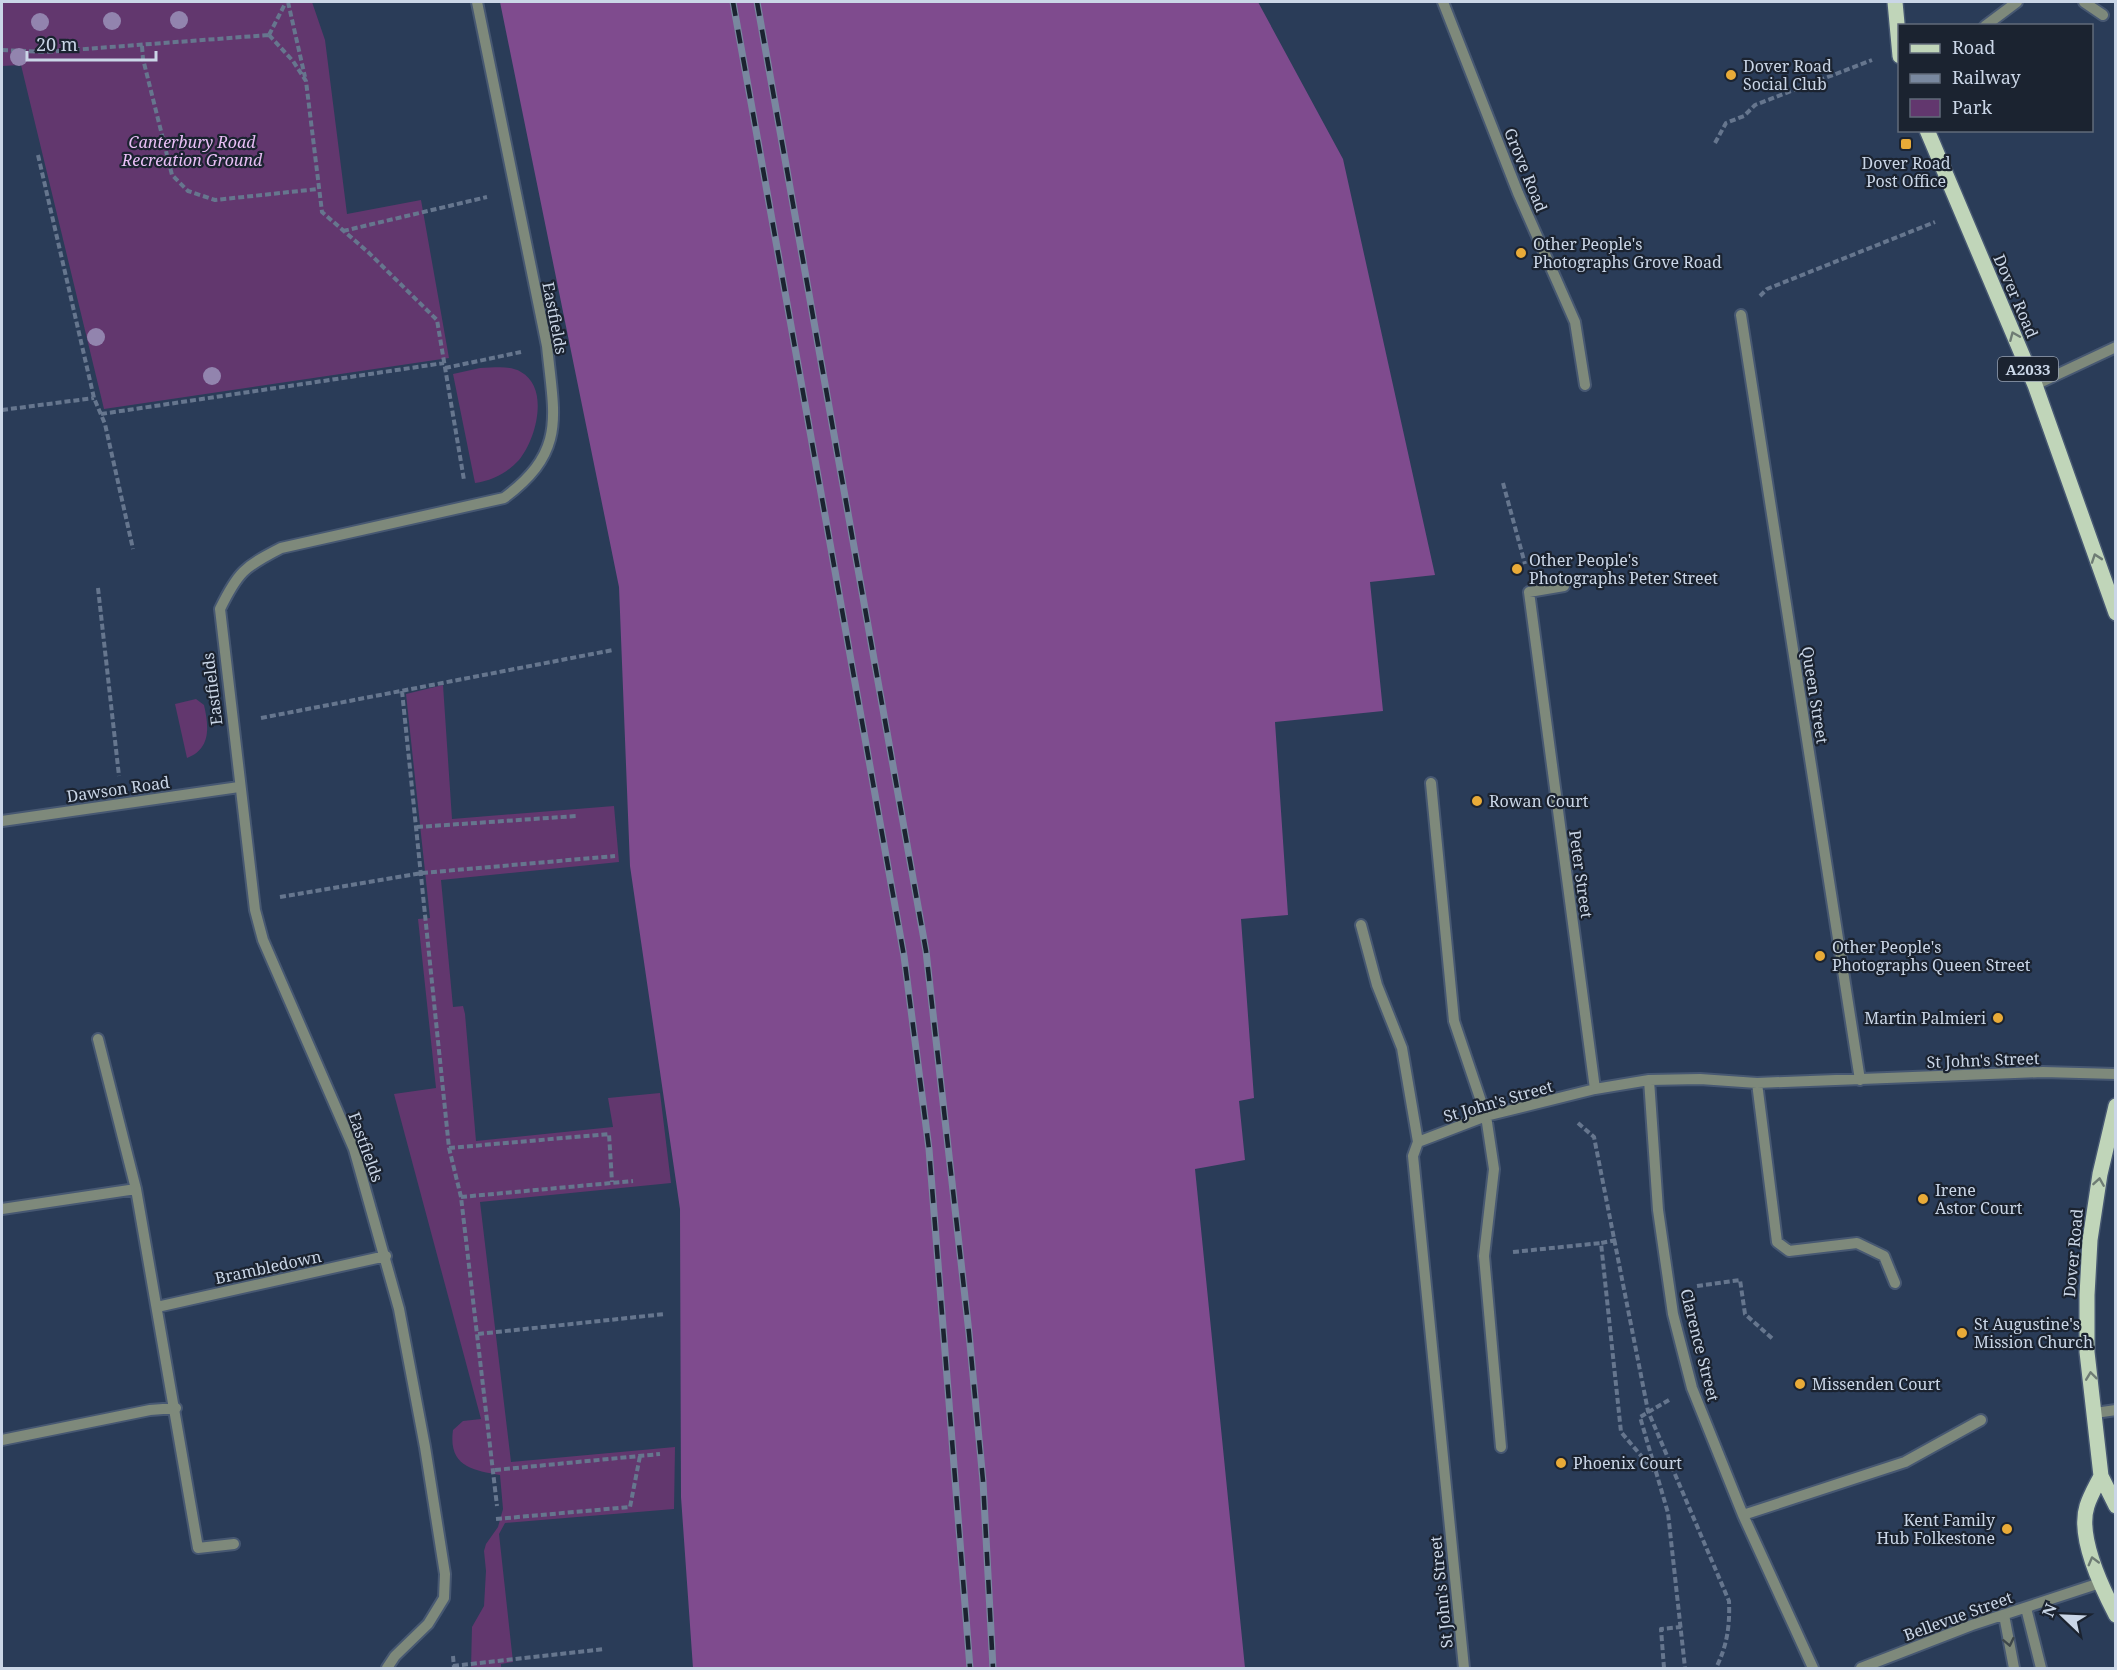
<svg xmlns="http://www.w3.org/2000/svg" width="2117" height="1670" font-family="'Noto Serif',serif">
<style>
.green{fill:#62376e}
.forest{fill:#7f4b8e}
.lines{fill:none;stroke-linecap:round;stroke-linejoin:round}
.minor-casing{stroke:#475872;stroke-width:14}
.major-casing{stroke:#475872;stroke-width:18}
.path{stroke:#66768e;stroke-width:4;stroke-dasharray:6 3;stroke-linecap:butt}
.minor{stroke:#7e897b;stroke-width:10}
.major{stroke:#c0d5b9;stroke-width:15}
.rail-casing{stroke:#79889f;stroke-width:7}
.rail{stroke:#1b2330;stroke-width:4.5;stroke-dasharray:14;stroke-linecap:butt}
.tree{fill:#9284ae}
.oneway{stroke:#6e7c74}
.oneway2{stroke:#3e474a}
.poi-dot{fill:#e9ab38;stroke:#1b2330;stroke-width:2}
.labels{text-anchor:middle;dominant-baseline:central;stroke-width:4.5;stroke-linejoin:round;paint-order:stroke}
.shield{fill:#1b2330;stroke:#96a0b0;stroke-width:1.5}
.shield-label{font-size:15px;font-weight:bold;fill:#cad6e7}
.poi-label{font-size:16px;fill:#cad6e7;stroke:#1b2330;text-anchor:start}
.park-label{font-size:16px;font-style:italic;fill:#e8bef5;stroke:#1b2330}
.street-label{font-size:16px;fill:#cad6e7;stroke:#1b2330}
</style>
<rect width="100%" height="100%" fill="#2a3c58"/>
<!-- green -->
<path class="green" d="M2 2H312L325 40 347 214 421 200 449 358 104 409 21 65 2 66Z
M480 368C494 368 510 365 521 372 550 388 536 440 519 460 507 473 492 481 475 483L453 374Z
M443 685 452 819 614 806 619 862 441 880 453 1007 463 1006 465 1014 476 1141 613 1127 608 1098 660 1093 671 1183 480 1202 511 1462 675 1447 674 1509 505 1523 499 1534 513 1662 501 1664V1668H471L472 1627 484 1606 486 1571 484 1551 486 1544 498 1527 503 1509 500 1475C472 1470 448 1466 453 1430L463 1421 481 1419 394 1094 436 1088 418 919 430 918 406 694Z
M196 699 204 705C209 727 211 749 187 758L175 704Z"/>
<!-- forest -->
<path class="forest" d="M500 2H1258L1343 159 1435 575 1370 582 1383 711 1275 722 1288 915 1241 919 1254 1098 1239 1101 1245 1160 1195 1169 1245 1668H693L681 1497 680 1209 630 866 619 587Z"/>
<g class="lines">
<defs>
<path id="minor" d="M1443 2 1518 193 1575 322 1585 385
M2084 2 2103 15
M1985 26 2017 2
M1741 315 1860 1080
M2035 385 2116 347
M1564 586 1529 592 1595 1089
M1431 783 1454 1021 1486 1116 1494 1169 1484 1256 1501 1447
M2 821 239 787
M1361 925 1377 985 1402 1048 1418 1142
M98 1039 136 1189 198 1548 234 1544
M1649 1080 1658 1210 1673 1314 1692 1388 1743 1515 1813 1668
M1757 1083 1777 1242 1789 1251 1857 1243 1884 1256 1895 1283
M2 1209 136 1189
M157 1307 386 1256
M2095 1413 2116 1410
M2 1440 150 1410 176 1408
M1743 1515 1905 1462 1981 1420
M2026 1608 2041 1668
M2004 1615 2014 1668
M387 1668 395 1656 428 1624 444 1598 445 1574 425 1447 399 1309 354 1149 263 940 255 910 220 609C238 572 244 567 281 548L504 498C567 451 554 417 547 346L477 2
M1464 1668 1413 1156 1418 1142 1486 1116 1595 1089 1649 1080 1700 1079 1757 1083 2043 1072 2116 1074
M1861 1668 1972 1625 2100 1583"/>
<path id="major" d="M1895 2 1900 56
M1927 130 2035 385 2116 613
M2116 1106 2100 1174 2090 1240 2087 1295V1352L2101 1476 2116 1506
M2101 1476C2096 1486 2090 1496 2087 1506 2077 1537 2102 1588 2116 1615"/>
</defs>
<!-- minor casing -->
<use href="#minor" class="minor-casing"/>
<!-- major casing -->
<use href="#major" class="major-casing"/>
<!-- path -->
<path class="path" d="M288 2 305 77
M269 35 293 61 306 81 322 212 368 252 437 320 464 480
M269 35 286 2
M142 46 143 59 172 175 188 191 215 200 318 189
M2 50 45 52 269 35
M1715 143 1726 123 1744 116 1755 105 1872 60
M38 155 94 398 105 424 133 549
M343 231 487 197
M1760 296 1767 289 1935 222
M445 368 521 352
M2 410 94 398
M101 414 444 363
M1503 483 1525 564
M98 588 119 776
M402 691 449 1148 461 1197 497 1506
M261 718 613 650
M417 827 577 816
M280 897 422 873 615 856
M1578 1123 1594 1137 1648 1411 1729 1601C1730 1626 1727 1646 1716 1668
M449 1148 609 1134 612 1182
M461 1197 633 1181
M1616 1240 1601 1243 1621 1432 1654 1471
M1513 1252 1601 1243
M1697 1286 1740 1280 1745 1314 1774 1340
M478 1334 665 1314
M1669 1400 1640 1417 1668 1513 1685 1668
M495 1470 660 1454
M496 1519 630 1507 640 1456
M453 1656 454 1668
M453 1666 604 1649
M1664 1668 1661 1629 1681 1627"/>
<!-- minor -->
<use href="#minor" class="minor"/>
<!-- major -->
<use href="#major" class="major"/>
<defs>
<path id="rail" d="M733 2 904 956 929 1149 970 1668
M757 2 926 951 969 1333 983 1481 993 1668"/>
</defs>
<!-- rail casing -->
<use href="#rail" class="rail-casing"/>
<!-- rail -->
<use href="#rail" class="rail"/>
</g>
<!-- trees -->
<g class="tree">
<circle cx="179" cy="20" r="9"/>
<circle cx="112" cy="21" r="9"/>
<circle cx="40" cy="22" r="9"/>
<circle cx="19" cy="57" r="9"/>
<circle cx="96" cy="337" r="9"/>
<circle cx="212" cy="376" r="9"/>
</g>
<!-- one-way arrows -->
<defs><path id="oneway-chevron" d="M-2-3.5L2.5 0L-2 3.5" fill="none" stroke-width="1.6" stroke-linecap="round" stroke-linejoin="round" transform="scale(1.5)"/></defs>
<g class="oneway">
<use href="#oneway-chevron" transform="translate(2014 336) rotate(-113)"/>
<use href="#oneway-chevron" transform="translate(2096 558) rotate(-109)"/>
<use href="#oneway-chevron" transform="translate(2099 1182) rotate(-81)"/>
<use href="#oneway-chevron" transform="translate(2091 1376) rotate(-97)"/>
<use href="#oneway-chevron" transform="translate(2093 1561) rotate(-105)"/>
</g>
<use class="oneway2" href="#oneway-chevron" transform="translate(2009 1642) rotate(78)"/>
<!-- markers -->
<g class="poi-dot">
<circle cx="1731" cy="75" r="6"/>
<rect x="1900" y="138" width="12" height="12" rx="3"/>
<circle cx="1521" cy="253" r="6"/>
<circle cx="1517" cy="569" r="6"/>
<circle cx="1477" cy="801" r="6"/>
<circle cx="1820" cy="956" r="6"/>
<circle cx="1998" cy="1018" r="6"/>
<circle cx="1923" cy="1199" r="6"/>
<circle cx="1962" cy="1333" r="6"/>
<circle cx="1800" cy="1384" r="6"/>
<circle cx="1561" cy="1463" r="6"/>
<circle cx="2007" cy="1529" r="6"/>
</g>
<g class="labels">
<!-- shield labels -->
<rect class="shield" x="1998" y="357" width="60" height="24" rx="4.5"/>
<g class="shield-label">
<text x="2028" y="369">A2033</text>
</g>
<!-- poi labels -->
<g class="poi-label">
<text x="1743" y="66">Dover Road<tspan x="1743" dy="18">Social Club</tspan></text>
<text x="1906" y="163" text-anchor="middle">Dover Road<tspan x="1906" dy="18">Post Office</tspan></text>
<text x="1533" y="244">Other People's<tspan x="1533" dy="18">Photographs Grove Road</tspan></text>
<text x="1529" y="560">Other People's<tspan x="1529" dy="18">Photographs Peter Street</tspan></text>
<text x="1489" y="801">Rowan Court</text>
<text x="1832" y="947">Other People's<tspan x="1832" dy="18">Photographs Queen Street</tspan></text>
<text x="1986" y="1018" text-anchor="end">Martin Palmieri</text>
<text x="1935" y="1190">Irene<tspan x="1935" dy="18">Astor Court</tspan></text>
<text x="1974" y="1324">St Augustine's<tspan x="1974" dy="18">Mission Church</tspan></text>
<text x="1812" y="1384">Missenden Court</text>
<text x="1573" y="1463">Phoenix Court</text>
<text x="1995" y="1520" text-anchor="end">Kent Family<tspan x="1995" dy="18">Hub Folkestone</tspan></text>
</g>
<!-- park labels -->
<g class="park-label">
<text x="192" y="142">Canterbury Road<tspan x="192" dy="18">Recreation Ground</tspan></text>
</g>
<!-- street labels -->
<g class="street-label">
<text transform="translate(1526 170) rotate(68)">Grove Road</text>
<text transform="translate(2016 296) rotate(67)">Dover Road</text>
<text transform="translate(555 318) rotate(79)">Eastfields</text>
<text transform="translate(212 689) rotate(-97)">Eastfields</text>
<text transform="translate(1815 695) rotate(81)">Queen Street</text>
<text transform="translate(118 789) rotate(-8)">Dawson Road</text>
<text transform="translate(1581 874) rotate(82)">Peter Street</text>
<text transform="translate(1983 1060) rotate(-2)">St John's Street</text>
<text transform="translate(1498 1101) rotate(-16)">St John's Street</text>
<text transform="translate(366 1147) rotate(70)">Eastfields</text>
<text transform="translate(2073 1253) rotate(-85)">Dover Road</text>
<text transform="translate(268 1267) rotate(-12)">Brambledown</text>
<text transform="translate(1700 1345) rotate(76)">Clarence Street</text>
<text transform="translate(1441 1592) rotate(-96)">St John's Street</text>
<text transform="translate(1958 1616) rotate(-20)">Bellevue Street</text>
</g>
</g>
<!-- border -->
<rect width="2117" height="1670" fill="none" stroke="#cad6e7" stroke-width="6"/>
<!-- legend -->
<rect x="1898" y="24" width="195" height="108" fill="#1b2330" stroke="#616b79" stroke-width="1.5"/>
<rect x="1910" y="44" width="30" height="9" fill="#c0d5b9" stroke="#616b79" stroke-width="1.5"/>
<text x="1952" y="54" font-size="18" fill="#cad6e7">Road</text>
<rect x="1910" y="74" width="30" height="9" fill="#79889f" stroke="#616b79" stroke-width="1.5"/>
<text x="1952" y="84" font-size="18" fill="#cad6e7">Railway</text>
<rect x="1910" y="99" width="30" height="18" fill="#62376e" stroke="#616b79" stroke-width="1.5"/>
<text x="1952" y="114" font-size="18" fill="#cad6e7">Park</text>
<!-- north arrow -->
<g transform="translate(2063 1616) rotate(293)" stroke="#1b2330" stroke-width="4.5" paint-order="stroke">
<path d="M0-4.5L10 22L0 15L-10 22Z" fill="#cad6e7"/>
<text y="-9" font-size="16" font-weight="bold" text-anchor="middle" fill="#cad6e7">N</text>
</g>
<!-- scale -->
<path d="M27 51v9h129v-9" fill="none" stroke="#cad6e7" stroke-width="3"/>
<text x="36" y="51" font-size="18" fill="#cad6e7" stroke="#1b2330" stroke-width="4.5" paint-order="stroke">20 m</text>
</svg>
